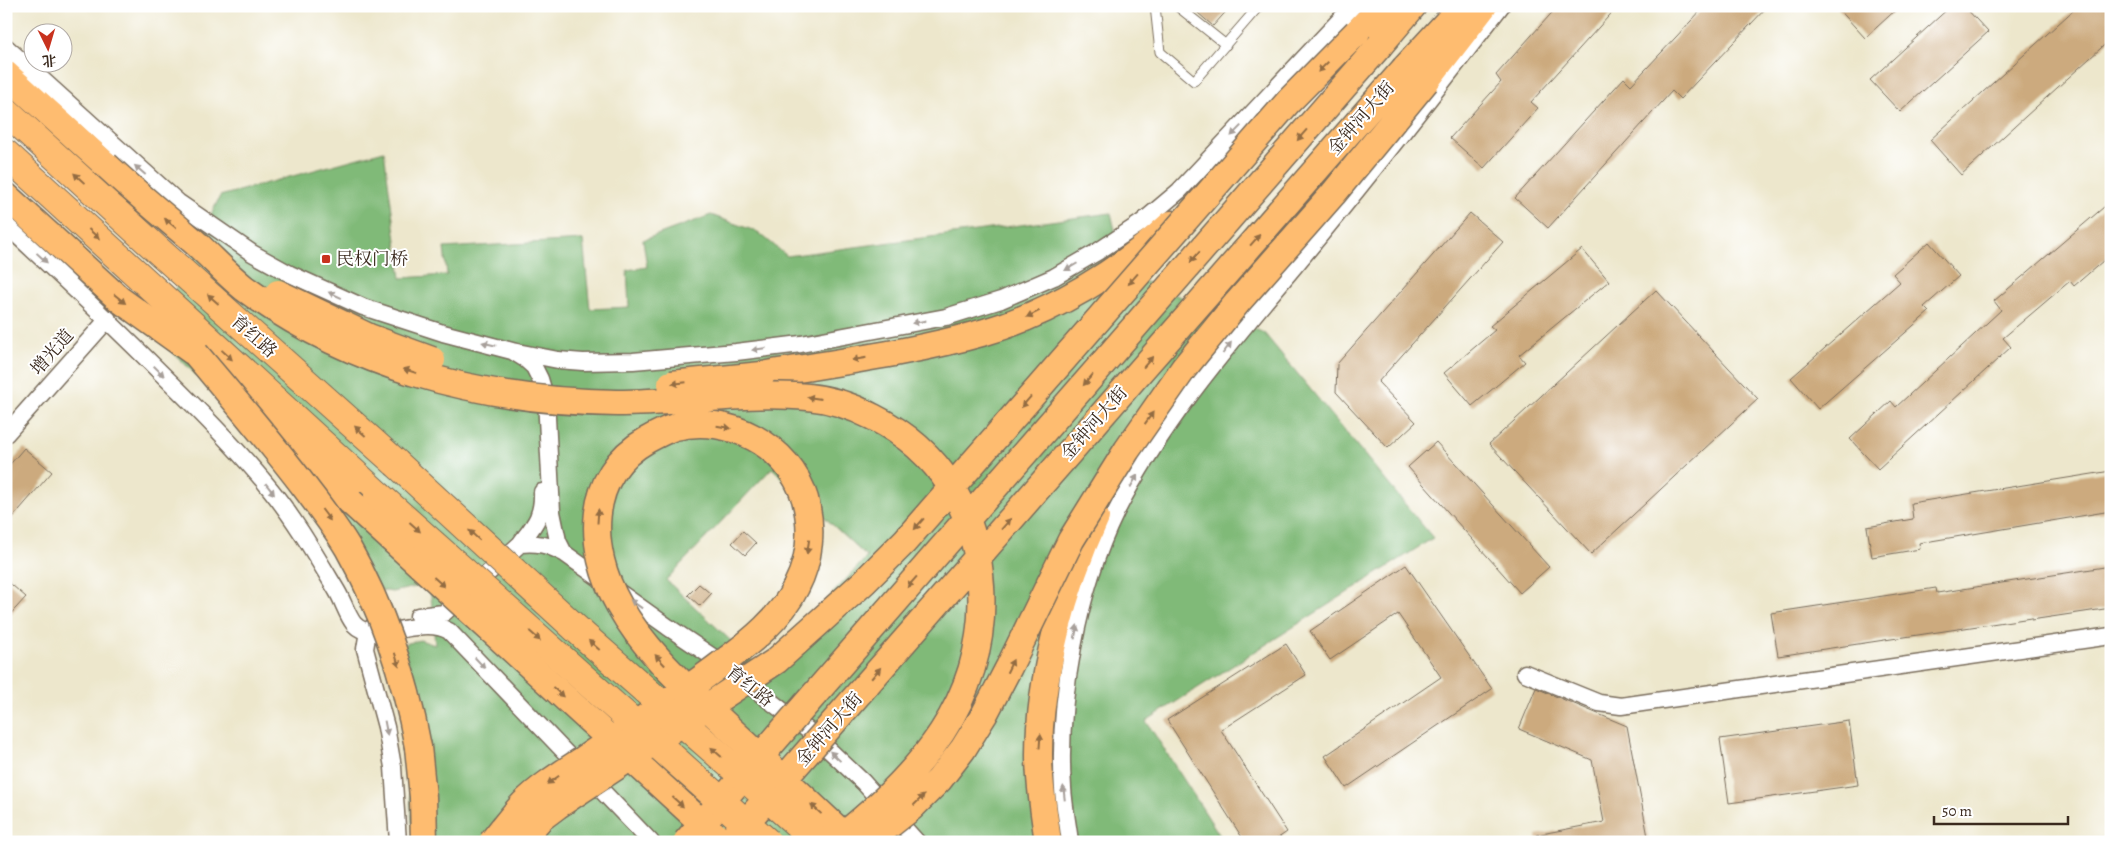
<svg xmlns="http://www.w3.org/2000/svg" width="2117" height="848" font-family="Alegreya,'Noto Serif SC',serif">
<style>
.forest{fill:#80ba78;stroke:#5e724b;fill-rule:evenodd}
.building{fill:#ccaa7e}
.lines{fill:none;stroke-linecap:round;stroke-linejoin:round}
.lane-casing{stroke:#796c5b;stroke-width:11}
.street-casing{stroke:#796c5b;stroke-width:19}
.primary-casing{stroke:#796c5b;stroke-width:29}
.highway-casing{stroke:#796c5b;stroke-width:30}
.lane{stroke:#fff;stroke-width:9}
.street{stroke:#fff;stroke-width:16}
.primary{stroke:#febc70;stroke-width:26}
.highway{stroke:#febc70;stroke-width:28}
.primary-bridge-casing{stroke:#796c5b;stroke-width:29;stroke-linecap:butt}
.highway-bridge-casing{stroke:#796c5b;stroke-width:30;stroke-linecap:butt}
.primary-bridge{stroke:#febc70;stroke-width:26}
.highway-bridge{stroke:#febc70;stroke-width:28}
.oneway{fill:#936c43}
.oneway2{fill:#a79f9a}
.poi-dot{fill:#c8321e;stroke:#fff;stroke-width:2}
.labels{text-anchor:middle;dominant-baseline:central;stroke-width:4;stroke-linejoin:round;paint-order:stroke}
.street-label{font-size:18px;fill:#3b2a1e;stroke:#fff}
.poi-label{font-size:18px;fill:#3b2a1e;stroke:#fff;text-anchor:start}
</style>
<rect width="100%" height="100%" fill="#fff"/>
<filter id="ink" filterUnits="userSpaceOnUse"><feTurbulence type="fractalNoise" baseFrequency=".02" numOctaves="2"/><feDisplacementMap in="SourceGraphic" scale="10" xChannelSelector="R" yChannelSelector="G"/><feConvolveMatrix kernelMatrix="1 2 1 2 8 2 1 2 1" color-interpolation-filters="sRGB"/></filter>
<filter id="wash" filterUnits="userSpaceOnUse"><feTurbulence type="fractalNoise" baseFrequency=".0096" numOctaves="4" result="noise"/><feDisplacementMap in="SourceGraphic" scale="20" xChannelSelector="R" yChannelSelector="G"/><feGaussianBlur stdDeviation="1.12" result="paint"/><feColorMatrix in="noise" values="0 0 0 0 0 0 0 0 0 0 0 0 0 0 0 0 0 1.4 0 .05"/><feComposite in="paint" operator="in"/></filter>
<g filter="url(#wash)">
<rect width="100%" height="100%" fill="#ede7cc"/>
<!-- forest -->
<path class="forest" d="M384 151 401 278 447 275 444 248 583 240 590 309 629 307 627 270 647 267 643 240 711 215 758 232 787 256 1111 213 1125 273 1264 333 1433 538 1146 721 1224 842H413L401 645 420 640 435 645 430 584 392 592 363 587 325 522 223 401 154 334 220 196ZM772 468 867 557 761 669 666 580Z"/>
<g id="blocks">
<!-- building -->
<path class="building" d="M1190 6H1231L1213 26Z
M1558 6H1618L1531 102 1538 108 1484 168 1450 138 1501 82 1496 75Z
M1705 6H1768L1680 99 1672 91 1548 228 1515 198 1624 78 1631 85Z
M1836 6H1900L1865 38Z
M1951 6H1964L1988 32 1900 112 1870 80Z
M2078 6H2111V39L1961 175 1930 140Z
M2111 201V254L2074 286 2070 281 2003 338 2011 347 1878 469 1850 439 1891 401 1896 407 2001 310 1994 301Z
M1470 213 1503 242 1378 382 1416 422 1388 448 1336 392 1337 364Z
M1929 242 1959 276 1924 307 1929 312 1818 409 1791 378 1900 282 1893 274Z
M1582 249 1609 281 1519 355 1525 362 1472 406 1444 373 1495 330 1490 326Z
M1656 290 1758 399 1591 554 1489 444Z
M1436 442 1549 567 1520 593 1408 467Z
M24 448 52 472 6 525V469Z
M2111 471V511L1919 543 1920 549 1872 557 1867 527 1913 519 1911 503Z
M743 531 756 543 745 555 732 543Z
M1406 565 1492 689 1346 788 1325 756 1441 677 1398 614 1330 660 1310 631Z
M2111 566V608L2031 620V618L1778 656 1771 613 1936 588 1937 593Z
M6 580 26 597 6 619Z
M699 584 711 594 700 606 688 595Z
M1286 644 1306 675 1221 730 1287 832 1272 842H1245L1167 720Z
M1536 688 1627 726 1649 842H1537L1536 835 1604 822 1592 760 1519 729Z
M1849 721 1858 785 1729 803 1720 739Z"/>
</g>
</g>
<g filter="url(#ink)">
<use href="#blocks" fill-opacity="0" stroke="#796c5b" stroke-width="1"/>
<g class="lines">
<defs>
<path id="lane" d="M1155 6 1160 52 1194 81 1259 6
M1177 6 1226 45"/>
<path id="street" d="M6 47 178 202 252 253 290 274 363 307 443 333 512 351 525 359 534 367 540 379 546 399 552 512 558 541 564 553
M6 225C59 274 111 323 162 374 200 411 237 448 271 490 296 521 316 556 337 591 343 601 347 615 354 624 375 647 421 614 449 631L651 842
M512 351 558 360 583 362 633 361 736 352 801 344 946 317 1001 300 1054 277 1097 252 1141 223 1179 191 1353 6
M6 434 108 319
M520 544C534 525 543 517 542 492
M418 616 444 613 520 544C538 542 548 545 564 553L668 627 717 660 809 731 863 782 917 842
M375 625 368 631 365 649 386 727 393 767 398 842
M1525 673 1599 703 1621 706 2111 636
M1070 842C1068 824 1064 806 1063 788 1057 703 1078 589 1116 512 1166 413 1243 329 1313 244 1377 166 1439 87 1501 6"/>
<path id="primary" d="M1357 32 1382 6
M1380 45 1413 6
M1405 68 1462 6
M6 74 106 165
M1426 81 1484 6
M6 196 119 299 196 354 212 369
M762 375C837 362 912 353 985 332 1051 313 1121 271 1171 224
M248 402 351 502
M418 747 423 797 424 842
M1048 842C1044 813 1039 784 1039 755 1039 679 1064 586 1096 517"/>
<path id="highway" d="M6 111 161 253 396 463
M6 154 378 495"/>
</defs>
<!-- lane casing -->
<use href="#lane" class="lane-casing"/>
<!-- street casing -->
<use href="#street" class="street-casing"/>
<!-- primary casing -->
<use href="#primary" class="primary-casing"/>
<!-- highway casing -->
<use href="#highway" class="highway-casing"/>
<!-- lane -->
<use href="#lane" class="lane"/>
<!-- street -->
<use href="#street" class="street"/>
<!-- primary -->
<use href="#primary" class="primary"/>
<!-- highway -->
<use href="#highway" class="highway"/>
<defs>
<path id="primary-bridge" d="M106 165C136 193 168 219 199 246 214 260 228 275 244 288 296 326 353 354 415 373 480 393 548 402 617 403 680 403 744 391 808 397 831 399 852 406 873 417 941 451 976 511 981 586 988 701 918 776 835 842
M278 293 369 337 432 360
M196 354C233 398 270 441 304 486 319 506 335 526 348 548 383 610 405 676 418 747
M671 384 762 375
M351 502 714 834
M492 842C502 829 512 816 523 804 540 787 561 774 581 761 629 727 679 697 725 661 752 641 781 618 796 587 810 560 813 529 805 499 789 445 729 414 675 427 665 430 656 435 647 440 585 475 587 549 619 605 645 652 688 689 727 726 769 765 810 803 851 842
M519 842 541 818 557 806 776 661 864 582 905 541 1289 101 1357 32
M686 842 1380 45
M729 842 1405 68
M868 842 911 808 939 780 963 749 984 715 1009 667 1071 540 1127 450 1184 368 1237 303 1333 194 1426 81"/>
<path id="highway-bridge" d="M396 463 584 636 818 842
M378 495 767 842"/>
</defs>
<!-- primary-bridge casing -->
<use href="#primary-bridge" class="primary-bridge-casing"/>
<!-- highway-bridge casing -->
<use href="#highway-bridge" class="highway-bridge-casing"/>
<!-- primary-bridge -->
<use href="#primary-bridge" class="primary-bridge"/>
<!-- highway-bridge -->
<use href="#highway-bridge" class="highway-bridge"/>
</g>
<!-- one-way arrows -->
<defs><path id="oneway-solid" d="M-6-.8H1V-3.2L6.5 0L1 3.2V.8H-6Z" transform="scale(1.25)"/></defs>
<g class="oneway">
<use href="#oneway-solid" transform="translate(1323 67) rotate(135)"/>
<use href="#oneway-solid" transform="translate(1302 135) rotate(131)"/>
<use href="#oneway-solid" transform="translate(79 178) rotate(-137)"/>
<use href="#oneway-solid" transform="translate(170 223) rotate(-140)"/>
<use href="#oneway-solid" transform="translate(94 234) rotate(42)"/>
<use href="#oneway-solid" transform="translate(1255 240) rotate(-49)"/>
<use href="#oneway-solid" transform="translate(1195 257) rotate(131)"/>
<use href="#oneway-solid" transform="translate(1133 279) rotate(131)"/>
<use href="#oneway-solid" transform="translate(120 299) rotate(39)"/>
<use href="#oneway-solid" transform="translate(213 299) rotate(-138)"/>
<use href="#oneway-solid" transform="translate(1033 314) rotate(154)"/>
<use href="#oneway-solid" transform="translate(227 355) rotate(43)"/>
<use href="#oneway-solid" transform="translate(859 359) rotate(171)"/>
<use href="#oneway-solid" transform="translate(1148 362) rotate(-49)"/>
<use href="#oneway-solid" transform="translate(410 371) rotate(-162)"/>
<use href="#oneway-solid" transform="translate(1088 380) rotate(131)"/>
<use href="#oneway-solid" transform="translate(679 383) rotate(174)"/>
<use href="#oneway-solid" transform="translate(814 398) rotate(-172)"/>
<use href="#oneway-solid" transform="translate(1026 402) rotate(131)"/>
<use href="#oneway-solid" transform="translate(1149 418) rotate(-55)"/>
<use href="#oneway-solid" transform="translate(724 427) rotate(10)"/>
<use href="#oneway-solid" transform="translate(360 431) rotate(-138)"/>
<use href="#oneway-solid" transform="translate(326 515) rotate(53)"/>
<use href="#oneway-solid" transform="translate(598 516) rotate(-86)"/>
<use href="#oneway-solid" transform="translate(919 524) rotate(131)"/>
<use href="#oneway-solid" transform="translate(1006 524) rotate(-49)"/>
<use href="#oneway-solid" transform="translate(415 527) rotate(42)"/>
<use href="#oneway-solid" transform="translate(474 535) rotate(-137)"/>
<use href="#oneway-solid" transform="translate(808 547) rotate(99)"/>
<use href="#oneway-solid" transform="translate(439 582) rotate(42)"/>
<use href="#oneway-solid" transform="translate(912 582) rotate(131)"/>
<use href="#oneway-solid" transform="translate(535 636) rotate(42)"/>
<use href="#oneway-solid" transform="translate(594 645) rotate(-139)"/>
<use href="#oneway-solid" transform="translate(397 660) rotate(73)"/>
<use href="#oneway-solid" transform="translate(660 660) rotate(-133)"/>
<use href="#oneway-solid" transform="translate(1010 666) rotate(-64)"/>
<use href="#oneway-solid" transform="translate(876 673) rotate(-50)"/>
<use href="#oneway-solid" transform="translate(558 692) rotate(43)"/>
<use href="#oneway-solid" transform="translate(1040 741) rotate(-86)"/>
<use href="#oneway-solid" transform="translate(716 752) rotate(-139)"/>
<use href="#oneway-solid" transform="translate(553 780) rotate(145)"/>
<use href="#oneway-solid" transform="translate(919 800) rotate(-45)"/>
<use href="#oneway-solid" transform="translate(678 802) rotate(42)"/>
<use href="#oneway-solid" transform="translate(816 809) rotate(-137)"/>
</g>
<g class="oneway2">
<use href="#oneway-solid" transform="translate(1236 131) rotate(134)"/>
<use href="#oneway-solid" transform="translate(140 170) rotate(-139)"/>
<use href="#oneway-solid" transform="translate(42 258) rotate(43)"/>
<use href="#oneway-solid" transform="translate(1071 267) rotate(150)"/>
<use href="#oneway-solid" transform="translate(335 295) rotate(-156)"/>
<use href="#oneway-solid" transform="translate(919 322) rotate(169)"/>
<use href="#oneway-solid" transform="translate(489 344) rotate(-166)"/>
<use href="#oneway-solid" transform="translate(1227 348) rotate(-53)"/>
<use href="#oneway-solid" transform="translate(759 349) rotate(172)"/>
<use href="#oneway-solid" transform="translate(159 371) rotate(45)"/>
<use href="#oneway-solid" transform="translate(1134 481) rotate(-60)"/>
<use href="#oneway-solid" transform="translate(270 489) rotate(52)"/>
<use href="#oneway-solid" transform="translate(636 604) rotate(-144)"/>
<use href="#oneway-solid" transform="translate(1076 632) rotate(-79)"/>
<use href="#oneway-solid" transform="translate(480 663) rotate(47)"/>
<use href="#oneway-solid" transform="translate(386 728) rotate(79)"/>
<use href="#oneway-solid" transform="translate(835 756) rotate(-137)"/>
<use href="#oneway-solid" transform="translate(1064 793) rotate(-96)"/>
</g>
</g>
<!-- markers -->
<rect class="poi-dot" x="321" y="254" width="10" height="10" rx="2.5"/>
<g class="labels">
<!-- street labels -->
<g class="street-label">
<text transform="translate(1361 118) rotate(-49)">金钟河大街</text>
<text transform="translate(254 336) rotate(42)">育红路</text>
<text transform="translate(52 352) rotate(-49)">增光道</text>
<text transform="translate(1094 423) rotate(-49)">金钟河大街</text>
<text transform="translate(750 686) rotate(39)">育红路</text>
<text transform="translate(829 729) rotate(-49)">金钟河大街</text>
</g>
<!-- poi labels -->
<g class="poi-label">
<text x="336" y="259">民权门桥</text>
</g>
</g>
<!-- margin -->
<rect width="2117" height="848" fill="none" stroke="#fff" stroke-width="25"/>
<!-- north arrow -->
<g transform="translate(48 48) rotate(175)"><circle r="24" fill="#ffffff" stroke="#b1aaa5"/>
<path d="M0-4L9 19L0 12L-9 19Z" fill="#c8321e"/>
<text y="-8" font-size="14" font-weight="bold" text-anchor="middle" fill="#3b2a1e">北</text>
</g>
<!-- scale -->
<path d="M1934 816v8h134v-8" fill="none" stroke="#3b2a1e" stroke-width="2.5"/>
<text x="1942" y="816" font-size="15" fill="#3b2a1e" stroke="#ffffff" stroke-width="4" paint-order="stroke">50 m</text>
</svg>
